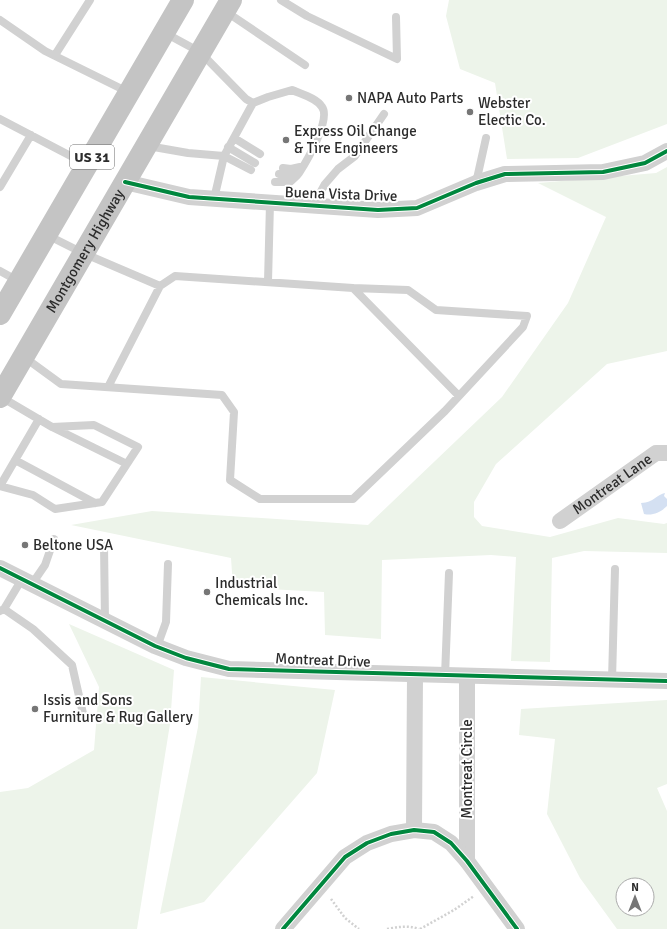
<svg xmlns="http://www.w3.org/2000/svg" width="667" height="929" font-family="Signika,sans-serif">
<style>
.green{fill:#edf4ea;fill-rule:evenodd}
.water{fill:#d4e0f2}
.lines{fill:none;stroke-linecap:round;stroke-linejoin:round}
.path{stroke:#d1d1d1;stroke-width:2.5;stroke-dasharray:2 2;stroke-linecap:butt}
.lane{stroke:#d1d1d1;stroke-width:8}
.street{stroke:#d1d1d1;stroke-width:16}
.primary{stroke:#c4c4c4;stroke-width:22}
.cycleway-casing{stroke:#fff;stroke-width:6}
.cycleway{stroke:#00873e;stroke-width:4}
.poi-dot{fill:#767676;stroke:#fff;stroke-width:1.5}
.labels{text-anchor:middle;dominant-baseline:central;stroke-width:4;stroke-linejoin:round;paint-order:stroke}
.shield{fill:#fff;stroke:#6b6b6b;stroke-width:1}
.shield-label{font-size:14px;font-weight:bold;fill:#2c2c2c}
.poi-label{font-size:15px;fill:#2c2c2c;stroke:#fff;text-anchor:start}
.street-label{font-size:15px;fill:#2c2c2c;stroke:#fff}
</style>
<rect width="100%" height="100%" fill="#fff"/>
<!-- green -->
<path class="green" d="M449 0H667V124L578 158 507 159 495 83 460 69 446 16Z
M667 167V351L607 364 496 464 474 502V517L482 526 550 537 618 518 664 524 667 523V553L584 551 552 558 550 662 511 661 516 557 491 555 382 560 381 639 325 635 324 592 233 587 231 558 71 525 152 511 368 525 502 397 568 303 606 217 538 183 656 173Z
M69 624 174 670 170 724 137 929H0V792L28 788 94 750 99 687Z
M201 677 335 690 317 773 204 902 160 914 198 727Z
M667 700V784L657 788 667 811V929H617L580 878 547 814 555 739 519 735 521 709ZM623 885H647V909H623Z"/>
<!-- water -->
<path class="water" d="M665 493 664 496 667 499V506C661 512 653 516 644 514L641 503C655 502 654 496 665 493Z"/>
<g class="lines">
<!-- path -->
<path class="path" d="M331 899 345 918 359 929
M387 929C398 927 408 925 419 929
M420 929 454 910 474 896"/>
<!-- lane -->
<path class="lane" d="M281 0 307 16 397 59 396 17
M225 11 305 65
M0 20 45 51 128 92
M55 55 90 0
M253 103 268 97 292 90C301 94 317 98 322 107 331 119 307 161 299 173 297 176 293 179 290 182H275
M0 119 86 164
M234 138 260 154
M148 146 188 153 224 156 253 103 246 99 200 52 165 33
M228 147 255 163
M283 168 291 169 300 167
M279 174 289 175 298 172
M476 183 486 138
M0 187 31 135
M214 199 224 156 251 170
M313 206 325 184 338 169 355 156 384 114
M0 271 18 281
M268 282 270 203
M353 288 408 290 436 310 527 316 523 327 459 396
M24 357 61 384 222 395 234 412 230 480 260 499H353L445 411 459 396 353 288 175 276 160 286 83 253 47 235
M108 387 160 286
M52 427 127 464
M15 460 95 503
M0 486 33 495 55 509 102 502 138 447 94 425 52 427 1 397
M0 486 39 419
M104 544 105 621
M32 584 45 565 54 539
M4 609 33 629 72 665 84 718
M0 611 4 609 22 579
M157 647 166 622 168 564
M445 676 449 573
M612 680 615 569"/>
<!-- street -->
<g class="street">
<path d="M125 182 189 197 378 210 417 208 476 183 505 174 603 172 645 163 667 151"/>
<path id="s1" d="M560 521 656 453H667"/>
<path d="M0 568 155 646 186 658 229 669 667 681"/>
<path d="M414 830 415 675"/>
<path d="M467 861V676"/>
<path d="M283 929 345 857 367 843 391 834 414 830 434 832 451 843 467 861 517 929"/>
</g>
<!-- primary -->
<g class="primary">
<path d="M0 314 183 0"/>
<path id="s2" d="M0 397 231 0"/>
</g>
<defs>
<path id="cycleway" d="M125 182 189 197 378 210 417 208 476 183 505 174 603 172 645 163 667 151
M0 568 155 646 186 658 229 669 667 681
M283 929 345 857 367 843 391 834 414 830 434 832 451 843 467 861 517 929"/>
</defs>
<!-- cycleway casing -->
<use href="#cycleway" class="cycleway-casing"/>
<!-- cycleway -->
<use href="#cycleway" class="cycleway"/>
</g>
<!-- markers -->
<g class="poi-dot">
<circle cx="349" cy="98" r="4"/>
<circle cx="470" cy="112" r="4"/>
<circle cx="286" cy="140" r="4"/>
<circle cx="25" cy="545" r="4"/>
<circle cx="207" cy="592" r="4"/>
<circle cx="35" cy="709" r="4"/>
</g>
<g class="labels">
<!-- shield labels -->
<rect class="shield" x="70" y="145" width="44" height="24" rx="3"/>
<g class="shield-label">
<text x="92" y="157">US 31</text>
</g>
<!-- poi labels -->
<g class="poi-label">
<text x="357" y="98">NAPA Auto Parts</text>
<text x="478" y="103">Webster<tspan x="478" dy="17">Electic Co.</tspan></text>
<text x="294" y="131">Express Oil Change<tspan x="294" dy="17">&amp; Tire Engineers</tspan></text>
<text x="33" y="545">Beltone USA</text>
<text x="215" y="583">Industrial<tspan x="215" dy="17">Chemicals Inc.</tspan></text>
<text x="43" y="700">Issis and Sons<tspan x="43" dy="17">Furniture &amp; Rug Gallery</tspan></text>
</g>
<!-- street labels -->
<g class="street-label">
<text transform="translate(341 194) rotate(2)">Buena Vista Drive</text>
<text stroke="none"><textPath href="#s2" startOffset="169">Montgomery Highway</textPath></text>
<text stroke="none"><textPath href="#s1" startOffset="64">Montreat Lane</textPath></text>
<text transform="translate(323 660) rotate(2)">Montreat Drive</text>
<text transform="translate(467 769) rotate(-90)">Montreat Circle</text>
</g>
</g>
<!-- north arrow -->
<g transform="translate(635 897)"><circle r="19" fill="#ffffff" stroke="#ababab"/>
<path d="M0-3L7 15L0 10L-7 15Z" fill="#767676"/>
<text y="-6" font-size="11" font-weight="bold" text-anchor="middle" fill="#2c2c2c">N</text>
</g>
</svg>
